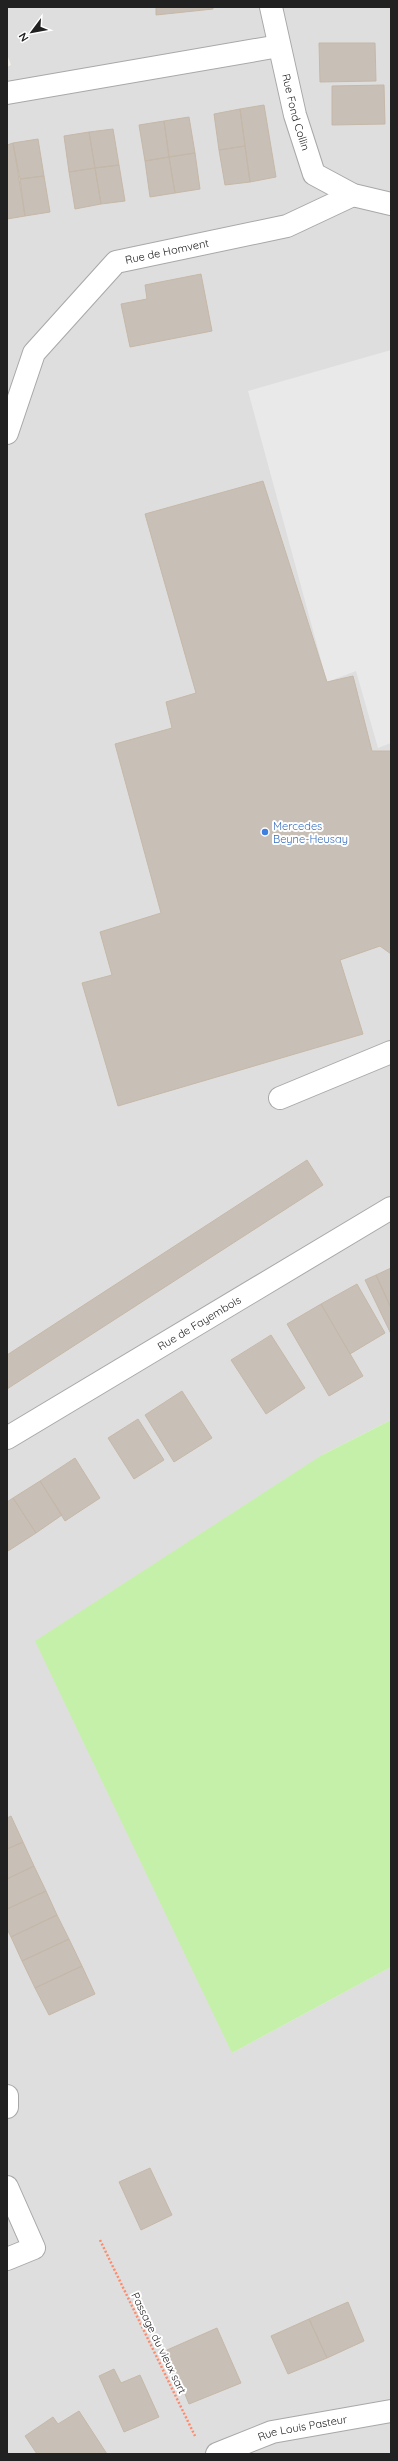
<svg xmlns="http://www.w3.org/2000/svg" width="398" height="2461" font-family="Quicksand,sans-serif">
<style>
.residential{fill:#dfdede}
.grass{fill:#c5f0aa}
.parking{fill:#e9e9e9}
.building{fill:#c8bfb6;stroke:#c5b8a8}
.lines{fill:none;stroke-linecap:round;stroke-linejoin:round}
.minor-casing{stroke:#a8a8a8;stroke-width:24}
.path{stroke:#ff8a6b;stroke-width:2.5;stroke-dasharray:2 2;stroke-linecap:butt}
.minor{stroke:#fff;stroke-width:22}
.shop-dot{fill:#3f7fe0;stroke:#fff;stroke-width:1.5}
.labels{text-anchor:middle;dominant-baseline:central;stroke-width:4;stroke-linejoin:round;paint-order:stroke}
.street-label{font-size:11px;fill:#212121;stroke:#fff}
.shop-label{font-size:11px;fill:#366cbe;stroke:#fff;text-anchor:start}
</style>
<rect width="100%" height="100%" fill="#f2f0e7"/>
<!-- residential -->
<path class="residential" d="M7 7H391V1420L322 1455 232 2053 391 1967V2454H7V67L11 65 7 54Z"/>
<!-- grass -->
<path class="grass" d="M391 1420V1967L232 2053 35 1641 322 1455Z"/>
<!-- parking -->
<path class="parking" d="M391 350V743L378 748 356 671 327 682 248 391Z"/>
<!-- building -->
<path class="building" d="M156 7H213V9L156 15Z
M319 43H375L376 81 320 82Z
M384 85 385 124 332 125V86Z
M264 105 276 177 250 182 240 109Z
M240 109 245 146 219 150 214 114Z
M189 117 195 153 169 157 164 121Z
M164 121 169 157 145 161 139 125Z
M113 129 119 165 95 168 89 132Z
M89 132 95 168 69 172 64 136Z
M38 139 44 176 20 179 13 143Z
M13 143 25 216 7 219V145Z
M245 146 250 182 225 185 219 150Z
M195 153 200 189 175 193 169 157Z
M169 157 175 193 150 197 145 161Z
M119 165 125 201 101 204 95 168Z
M95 168 101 204 75 209 69 172Z
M44 176 50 212 25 216 20 179Z
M201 274 212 331 130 347 121 304 147 299 145 285Z
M263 481 327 682 353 676 372 751H391V954L380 946 340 960 363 1034 118 1106 82 983 112 975 100 932 161 913 115 744 172 728 166 702 196 693 145 514Z
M307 1160 323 1185 7 1389V1355Z
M391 1268V1308L376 1275Z
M376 1275 391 1308V1334L365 1280Z
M357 1284 385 1333 350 1354 321 1304Z
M321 1304 363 1376 329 1396 287 1324Z
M271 1335 305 1388 266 1414 231 1360Z
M182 1391 212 1438 174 1462 145 1415Z
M138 1419 164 1460 134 1479 108 1438Z
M75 1458 100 1498 65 1521 40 1481Z
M40 1481 62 1515 36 1533 13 1498Z
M13 1498 36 1533 8 1551 7 1502Z
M11 1816 23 1842 7 1849V1818Z
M23 1842 34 1866 7 1879V1849Z
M34 1866 46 1891 7 1909V1879Z
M46 1891 57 1915 11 1937 7 1929V1909Z
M57 1915 69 1939 22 1961 11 1937Z
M69 1939 82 1966 35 1988 22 1961Z
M82 1966 95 1994 49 2015 35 1988Z
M150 2168 172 2215 141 2230 119 2182Z
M348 2302 364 2341 327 2358 309 2319Z
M309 2319 327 2358 288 2374 271 2336Z
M217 2328 241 2383 189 2404 167 2350Z
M114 2369 121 2383 140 2375 159 2417 124 2432 99 2376Z
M79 2411 107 2454H37L25 2436 53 2417 58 2424Z"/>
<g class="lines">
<defs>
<g id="minor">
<path id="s1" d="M271 7 295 115 314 174 353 195 391 204"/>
<path d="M7 93 279 46"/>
<path id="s2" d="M7 433 34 353 116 262 287 226 353 195"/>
<path d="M280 1098 391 1052"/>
<path id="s3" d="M7 1438 391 1208"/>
<path d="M7 2096V2107"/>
<path d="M7 2187 34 2248 7 2259"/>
<path id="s4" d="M217 2454 272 2432 391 2411"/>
</g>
</defs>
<!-- minor casing -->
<use href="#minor" class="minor-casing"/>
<!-- path -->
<path class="path" d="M100 2240 195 2436"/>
<!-- minor -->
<use href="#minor" class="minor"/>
</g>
<!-- markers -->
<circle class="shop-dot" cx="265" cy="832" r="4"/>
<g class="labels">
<!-- street labels -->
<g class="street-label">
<text stroke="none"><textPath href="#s1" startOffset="108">Rue Fond Collin</textPath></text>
<text stroke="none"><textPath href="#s2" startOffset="259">Rue de Homvent</textPath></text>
<text stroke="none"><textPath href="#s3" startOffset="224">Rue de Fayembois</textPath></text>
<text transform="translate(159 2343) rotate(64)">Passage du vieux sart</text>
<text stroke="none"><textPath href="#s4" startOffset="90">Rue Louis Pasteur</textPath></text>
</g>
<!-- shop labels -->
<g class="shop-label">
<text x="273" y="826">Mercedes<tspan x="273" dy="13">Beyne-Heusay</tspan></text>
</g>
</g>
<!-- border -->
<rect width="398" height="2461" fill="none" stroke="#212121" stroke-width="16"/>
<!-- north arrow -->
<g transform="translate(32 32) rotate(238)" stroke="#ffffff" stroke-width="3" paint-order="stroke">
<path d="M0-3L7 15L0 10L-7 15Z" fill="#212121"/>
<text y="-6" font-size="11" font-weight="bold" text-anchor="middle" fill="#212121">N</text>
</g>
</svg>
